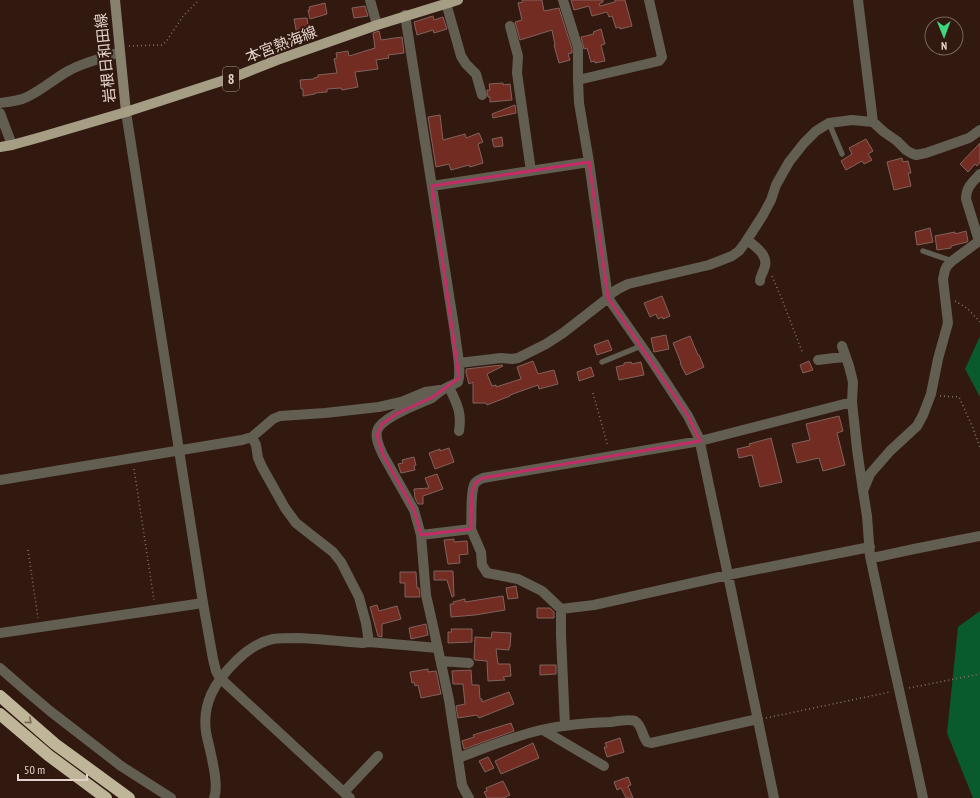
<svg xmlns="http://www.w3.org/2000/svg" width="980" height="798" font-family="'PT Sans Narrow','Noto Sans JP',sans-serif">
<style>
.forest{fill:#095a2d}
.building{fill:#732c22;stroke:#81625c}
.lines{fill:none;stroke-linecap:round;stroke-linejoin:round}
.path{stroke:#89746c;stroke-width:1.5;stroke-dasharray:1 3;stroke-linecap:butt}
.service{stroke:#625e52;stroke-width:5.5}
.minor{stroke:#625e52;stroke-width:10}
.tertiary{stroke:#625e52;stroke-width:10}
.secondary{stroke:#88816e;stroke-width:10}
.primary{stroke:#a59d84;stroke-width:10}
.motorway{stroke:#bfb598;stroke-width:12}
.oneway{stroke:#786754}
.marked{fill:none;stroke:#c52b66;stroke-width:3;stroke-linejoin:round}
.labels{text-anchor:middle;dominant-baseline:central;stroke-width:4;stroke-linejoin:round;paint-order:stroke}
.shield{fill:#311910;stroke:#ae9a93;stroke-width:1}
.shield-label{font-size:14px;font-weight:bold;fill:#e3d2cb}
.street-label{font-size:15px;fill:#e3d2cb;stroke:#311910}
</style>
<rect width="100%" height="100%" fill="#311910"/>
<!-- forest -->
<path class="forest" d="M980 336V397L965 369Z
M980 611V798H973L947 733 958 627Z"/>
<!-- building -->
<path class="building" d="M522 0H542L544 11 559 8 572 49V53L568 54 570 60 559 63 554 45H555L552 30 520 40 515 22 522 20 518 3 523 2Z
M571 0H603V2L599 4 600 6 615 2V0H625L632 26 620 29V27L616 28 612 16 609 17 607 12 592 16 589 6 574 10Z
M325 3 327 14 310 19 308 10H310L309 7Z
M365 6 368 16 354 18 352 8Z
M433 16 434 20 443 17 447 29 434 33 433 30 417 35 414 22Z
M307 18 309 33 297 35 294 19Z
M601 29 605 44 601 45 605 61 595 63V61L591 62 587 48 584 49 581 37 594 34 593 32Z
M379 31 381 40 402 37 404 53 388 55 389 58 376 60 378 69 355 72 358 87 342 90 341 88 327 89V92L315 93V94L303 96V89H301L300 80 314 79V78L318 77V75L337 73 334 59 337 58 336 53 348 51 349 56 375 48 373 33Z
M503 83V85L510 84 512 100 490 102V97H488L487 90H490L489 84Z
M515 105 516 113 493 118 492 114Z
M440 115 443 140 465 134 466 138 479 133 483 142 478 144 483 163 470 167 469 165 451 170 449 164 436 167 428 117Z
M502 137 503 146 494 147 492 139Z
M866 139 873 151 868 154 872 160 864 164 862 161 846 170 841 161 852 154 849 148Z
M980 143V162L977 166 975 164 968 172 960 164Z
M902 158 903 162 908 161 911 173H908L911 186 894 190 887 162Z
M930 228 933 242 917 245 915 232Z
M966 231 968 241 967 242 951 246V248L937 250 935 236 955 232V234Z
M662 296 670 316 663 319 662 317 658 319 656 314 650 317 644 303Z
M666 335 669 349 654 352 651 338Z
M690 336 698 355H699L704 367 686 375 680 363H681L673 343Z
M608 340 612 350 597 355 594 345Z
M533 361 538 374 554 370 558 384 539 389 538 385 510 395V396L487 405 486 403H473V382L469 384 466 373V369L502 365 503 366 487 374 492 386 496 385V387L521 379 517 367Z
M809 361 813 370 803 373 800 365Z
M631 362 632 364 641 362 644 375 619 380 616 367 624 365V363Z
M591 367 594 376 579 381 577 372Z
M839 416 843 431 837 433 845 465 823 471 819 458 797 463 792 444 810 440 806 424Z
M771 438 782 482 760 487 752 455 739 458 737 449 750 446 749 444Z
M449 448 454 462 435 469 429 453 440 449V451Z
M414 457 416 465 414 466 415 470 401 473 398 464 403 463 402 460Z
M437 474 443 489 423 496V504H418L415 498 414 489 429 488 425 478Z
M454 539V542L467 541 468 554 459 555 460 563 448 564 444 540Z
M434 571H453L454 596 452 597 447 580H434Z
M400 572H416L417 588H419L420 597H405V583H400Z
M516 586 518 598 508 599 506 588Z
M503 596 505 610 475 615 451 617 450 604H454L453 602 465 599V602Z
M377 605 379 611 397 606 401 619 382 624V637L378 636 370 607Z
M537 608H550L554 612V618H537Z
M426 624 428 635 411 639 409 628Z
M451 629H472V642L448 643V632H452Z
M492 632 511 633 510 647H509V650L496 649 498 664H510L511 676 503 677 505 680 488 681 487 661 475 660 474 659 475 637 491 638Z
M540 665H556V674L540 675Z
M428 669V672L436 671 441 694 421 698 418 685 415 686 414 682 412 683 410 672Z
M471 670 472 685H479L480 699H482V702L509 692 514 704 479 718 477 715 458 718 456 706 465 704 463 684H453L452 671Z
M511 723 514 731 464 749 462 741 474 737 473 735Z
M620 738 624 752 607 757 604 747H607L605 743Z
M533 743 539 758 501 774 495 761Z
M488 757 494 768 485 772 479 761Z
M628 777 631 785 628 786 633 798H626L621 788 617 790 614 782Z
M503 781 510 795 503 798H487L484 792 487 791 486 788Z"/>
<g class="lines">
<!-- path -->
<path class="path" d="M129 46 162 45 166 42 183 16 199 0
M772 276 781 297 803 354
M955 301 967 308 980 322
M593 393 608 447
M940 396 959 397 973 428 980 448
M134 469 154 600
M28 550 38 618
M909 688 980 674
M766 718 890 692"/>
<!-- service -->
<path class="service" d="M829 123 842 154
M923 251 952 261
M602 362 641 346"/>
<!-- minor -->
<path class="minor" d="M370 0 377 25
M563 0 578 48V80
M649 0 662 57 659 61 578 80 579 103 589 162 608 298 654 364 688 416 699 438 728 575 774 798
M858 0 873 122
M446 3 461 56 466 64 476 74 482 95
M405 15 455 333C456 346 462 370 458 382 453 385 449 386 444 389 440 391 436 395 432 398 419 404 381 417 377 431 375 439 380 448 383 455L414 510 421 535 426 595 433 626 449 700 462 785 465 791 469 798
M510 26 518 56 517 73 531 171
M0 103C9 102 19 101 27 97 42 90 55 78 70 70 84 62 104 58 120 52
M0 113 12 145
M432 186 589 162
M747 240C756 247 770 256 764 269 763 273 760 276 760 281
M842 346 849 366 853 382 852 402 857 449 863 491
M818 360 834 358 846 357
M459 363 501 358 512 359 518 358 546 344 563 333 608 298 612 293 618 289 628 284 709 265 732 256 739 251 745 243 763 215 771 200 776 185 789 162 804 143 816 131 829 123 852 120 873 122 884 132 897 141 906 150 911 153 916 155 926 153 969 138 980 130
M449 387C457 404 462 412 459 431
M252 437 256 445 258 458 262 467 285 508 296 523 333 552 341 562 359 597 366 623 369 642
M0 480 242 440 252 437 273 419 280 416 325 413 379 407 401 402 425 392 440 390
M471 529C472 519 470 491 475 483 477 481 480 479 483 478L700 441 852 402
M421 535 471 529 481 552 482 565 487 573 518 579 542 591 561 609 594 605 728 575 870 547
M870 556 877 557 914 549 980 536
M561 609V636L565 726
M0 633 203 603
M441 661 469 663
M0 668 24 689 50 711 121 766 171 798
M543 730 604 766
M458 758C482 749 507 739 533 732 558 725 585 723 611 722 617 721 631 719 635 721 642 725 642 736 647 742L651 743 758 719
M344 792 378 756
M214 798C220 784 209 748 206 732 202 703 215 682 235 662 246 651 258 642 273 639 281 638 290 638 298 638 319 639 340 641 362 643L369 642 438 648
M923 798 915 761 886 631 870 556 867 516 863 491 870 474 890 451 917 426 923 415 931 394 938 359 948 323 944 288 943 279 945 270 947 266 952 261 979 241 966 199C966 187 972 183 980 174"/>
<!-- tertiary -->
<path class="tertiary" d="M126 112 203 603 213 659 216 671 220 678 350 798"/>
<!-- secondary -->
<path class="secondary" d="M115 0 126 112"/>
<!-- primary -->
<path class="primary" d="M0 147 12 145 41 137 126 112 237 76 277 60 377 25 458 0"/>
<!-- motorway -->
<path class="motorway" d="M0 696 55 744 129 798
M0 714 48 755 106 798"/>
</g>
<!-- one-way arrows -->
<defs><path id="oneway-chevron" d="M-2-3.5L2.5 0L-2 3.5" fill="none" stroke-width="1.6" stroke-linecap="round" stroke-linejoin="round"/></defs>
<use class="oneway" href="#oneway-chevron" transform="translate(29 721) rotate(41)"/>
<!-- marked area -->
<path class="marked" d="M589 162 608 298 688 416 700 441 483 478 476 482 472 492 471 529 421 535 414 510 383 455 377 435 382 424 396 414 433 397 459 378 432 186Z"/>
<g class="labels">
<!-- shield labels -->
<rect class="shield" x="223" y="67" width="16" height="24" rx="3"/>
<g class="shield-label">
<text x="231" y="79">8</text>
</g>
<!-- street labels -->
<g class="street-label">
<text transform="translate(281 44) rotate(-21)">本宮熱海線</text>
<text transform="translate(105 58) rotate(-96)">岩根日和田線</text>
</g>
</g>
<!-- north arrow -->
<g transform="translate(944 36) rotate(179)"><circle r="19" fill="#311910" stroke="#78635b"/>
<path d="M0-3L7 15L0 10L-7 15Z" fill="#3ed77d"/>
<text y="-6" font-size="11" font-weight="bold" text-anchor="middle" fill="#e3d2cb">N</text>
</g>
<!-- scale -->
<path d="M18 774v6h69v-6" fill="none" stroke="#e3d2cb" stroke-width="2"/>
<text x="24" y="774" font-size="12" fill="#e3d2cb" stroke="#311910" stroke-width="3" paint-order="stroke">50 m</text>
</svg>
